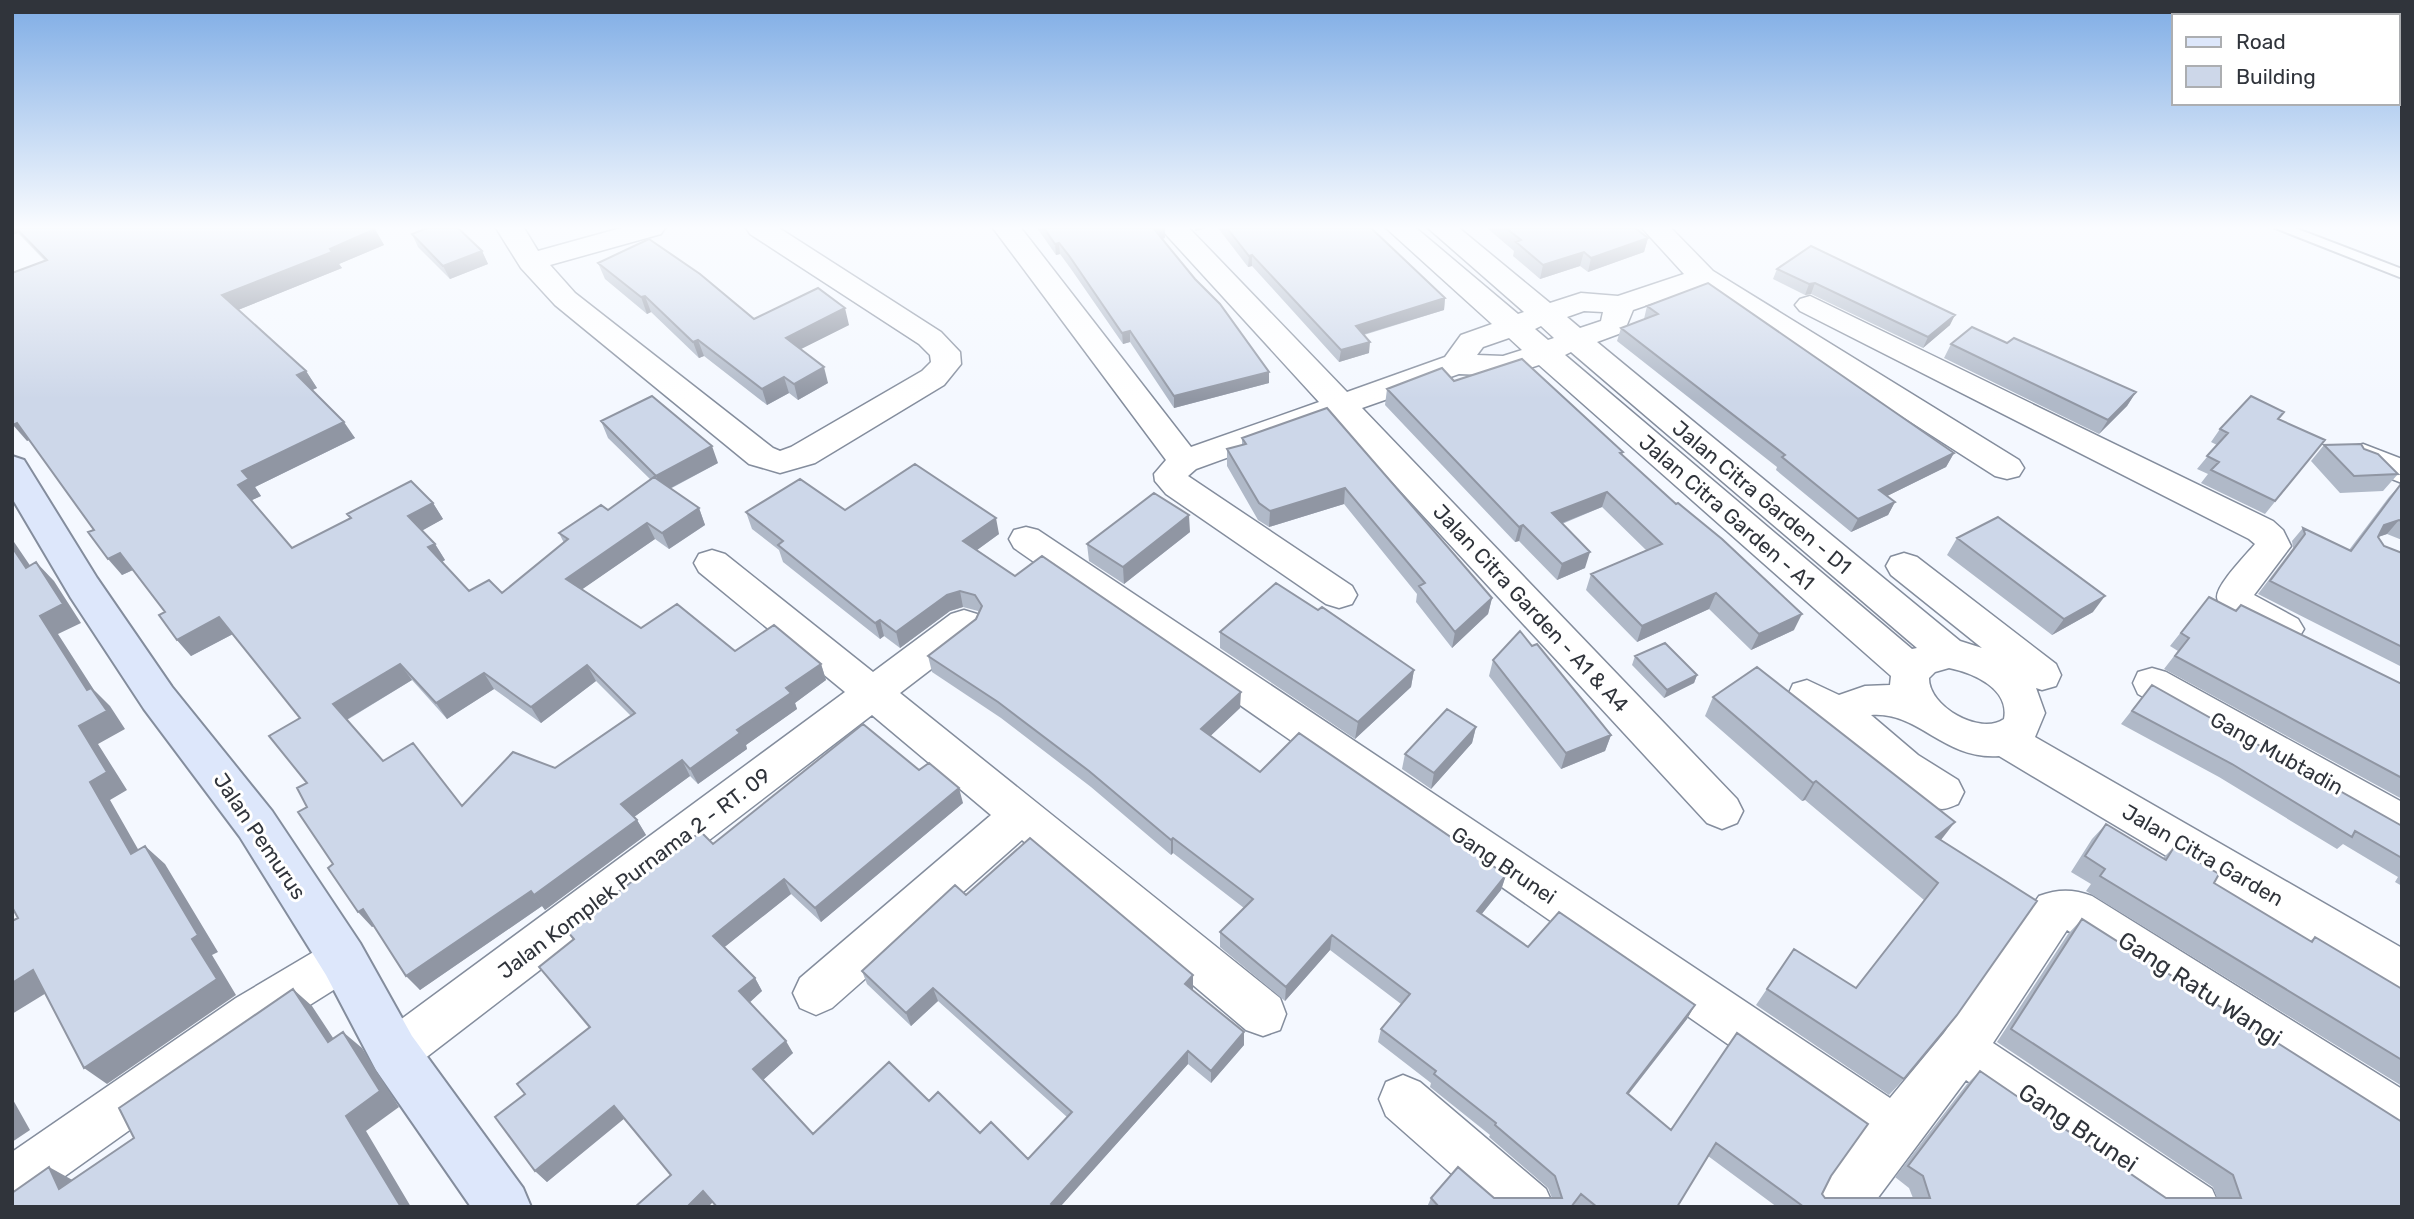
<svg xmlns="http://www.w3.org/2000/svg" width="2414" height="1219" font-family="Rubik,sans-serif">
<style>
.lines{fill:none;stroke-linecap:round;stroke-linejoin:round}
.lane-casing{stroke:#848d9d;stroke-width:4}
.street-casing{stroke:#848d9d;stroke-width:3}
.secondary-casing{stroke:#848d9d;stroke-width:4}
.lane{fill:#fff;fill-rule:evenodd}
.street{fill:#fff;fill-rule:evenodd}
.secondary{fill:#dde7fb;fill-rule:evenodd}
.wall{fill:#b0b9c8;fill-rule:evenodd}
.shaded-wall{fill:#9096a3}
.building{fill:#cdd7e9;stroke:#9096a3;stroke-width:2;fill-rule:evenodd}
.labels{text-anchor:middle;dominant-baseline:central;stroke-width:6;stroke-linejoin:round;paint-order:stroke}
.street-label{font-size:21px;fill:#30343b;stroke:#fff}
.near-street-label{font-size:24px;fill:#30343b;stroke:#fff}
</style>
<rect width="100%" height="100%" fill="#f4f8ff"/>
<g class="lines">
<defs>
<path id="lane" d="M2275 228H2295L2402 269V278Z"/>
<path id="street" d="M496 228H524L538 251 621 228H665L661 234 550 265 575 293 773 448 780 451 791 447 922 371 931 362 930 355 919 344 750 234 746 228H779L941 332 960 352 961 364 944 385 815 463 780 473 749 464 555 305 521 268Z
M993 228H1021L1191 447 1319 402 1160 228H1189L1347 392 1445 357 1461 335 1492 324 1386 228H1416L1518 314 1524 312 1428 228H1459L1550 303 1581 293 1618 296 1684 274 1642 228H1671L1713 271 2019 460 2024 468 2019 476 2007 479 1995 476 1700 287 1633 310 1624 332 1597 342 1960 641 1982 648 1891 575 1886 566 1891 557 1904 553 1917 557 2056 664 2061 675 2056 686 2042 690 2036 688 2045 713 2035 737 2402 948V993L2386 987 1999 756C1943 760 1919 711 1871 715L1918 755 1958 780 1964 792 1958 804C1953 806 1947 809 1942 809 1914 808 1861 751 1838 734 1821 721 1798 714 1788 695L1793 684 1807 680 1839 695 1865 686 1890 685 1891 676 1539 365 1506 376 1459 374 1362 408 1737 799 1743 811 1737 823 1722 829 1707 823 1334 419 1196 469 1188 476 1352 586 1357 595 1352 604 1339 608 1326 604 1166 494 1155 481 1154 474 1166 460ZM1584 311 1603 312 1601 321 1580 328 1567 317ZM1541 326 1554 338 1548 340 1535 329ZM1509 338 1522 350 1503 356 1477 355 1483 347ZM1571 352 1917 648 1912 649 1565 355ZM1949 668C1974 673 2010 689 2004 719 1980 736 1928 706 1929 678L1935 672Z
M1810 296 2273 521 2283 530 2291 546 2254 595 2298 619 2304 629 2298 639C2293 641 2288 643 2282 642 2267 640 2218 613 2217 597 2217 584 2246 555 2255 544L2249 539 1800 311 1795 305 1800 299Z
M2363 444 2402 459V483L2351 463 2347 455 2351 447Z
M1026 527 1038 530 1890 1098 1944 1033 2039 896C2058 889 2073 889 2092 896L2402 1089V1143L2385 1135 2067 930 1993 1043 2212 1189 2220 1207H2149L1966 1080 1871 1207H1813L1821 1189 1860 1136 1014 548 1009 539 1014 530Z
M712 550 725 554 873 672 951 614 964 610 977 614 983 624 977 634 900 693 1280 998 1286 1014 1280 1030 1263 1036 1246 1030 1022 840 832 1008 816 1015 800 1008 793 993 800 978 991 815 872 715 411 1069 394 1076 377 1069 370 1053 377 1037 845 692 699 572 694 563 699 554Z
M2152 668 2166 672 2402 802V841L2387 836 2138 694 2133 683 2138 672Z
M343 938 359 944 366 959 359 974 270 1030 30 1201 12 1207V1152L236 998 327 944Z
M1403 1075 1420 1082 1546 1189 1554 1207H1489L1386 1116 1379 1099 1386 1082Z"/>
<path id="secondary" d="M12 456 24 460 97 578 172 687 272 811 360 943 412 1036 523 1188 531 1207H471L376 1070 326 975 240 837 144 709 71 598 12 498Z"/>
</defs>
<!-- lane casing -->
<use href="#lane" class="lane-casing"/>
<!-- street casing -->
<use href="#street" class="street-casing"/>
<!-- secondary casing -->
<use href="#secondary" class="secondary-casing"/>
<!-- lane -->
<use href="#lane" class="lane"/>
<!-- street -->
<use href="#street" class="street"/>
<!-- secondary -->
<use href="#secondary" class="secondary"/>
</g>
<!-- wall -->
<path class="wall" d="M12 228H374L384 245 339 264 342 268 238 310 306 371 317 388 312 390 355 438 255 487 261 496 252 500 292 548 350 518 347 514 433 503 443 519 422 530 435 544 445 560 442 562 469 591 502 593 564 543 559 533 608 510 651 480 608 438 601 421 718 463 670 489 699 508 705 525 669 549 655 539 582 589 641 628 735 651 821 664 826 680 795 703 797 709 746 745 747 749 698 784 690 776 634 817 637 820 646 835 545 910 542 906 420 990 374 926 372 927 333 864 307 807V783L300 718 233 634 191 656 177 640 165 612 133 570 122 575 94 530 29 440 27 441 45 261 18 233 12 235ZM412 680 447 719 494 689 541 723 596 681 631 716 555 768 462 806 383 761 347 720Z
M1037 228H1165V238L1162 239 1269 383 1174 408 1130 342 1123 344 1071 269 1060 254 1056 255Z
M1218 228H1371L1445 298 1444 310 1364 335 1369 353 1339 362 1252 266 1248 267Z
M1487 228H1635L1648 238 1644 252 1588 272 1580 266 1540 279 1513 256 1514 251Z
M412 234 482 251 488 264 450 279 418 247Z
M598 263 754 319 849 325 801 349 828 383 798 400 789 393 767 405 704 356 699 358 651 312 647 314 605 279Z
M1777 269 1950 325 1923 348 1811 294 1805 295 1773 279Z
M1647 306 1954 453 1946 467 1887 496 1895 502 1888 515 1851 532 1776 470 1777 467 1617 341 1621 328 1644 319Z
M1951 344 2136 392 2127 406 2099 434 1944 358Z
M1454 381 1623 452 1622 455 1794 630 1751 650 1709 609 1637 642 1586 590 1591 574 1646 550 1602 507 1562 524 1585 568 1557 580 1519 541 1515 542 1385 405 1387 389Z
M1327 408 1492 598 1488 614 1452 648 1416 602 1417 594 1344 504 1269 527 1258 520 1227 466V449L1242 445V438Z
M2279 419 2325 440 2265 514 2201 483 2208 474 2197 469 2217 445 2211 442 2220 429Z
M2324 445 2364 449 2398 474 2383 491 2340 493 2311 461Z
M2401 484 2402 540 2387 534 2378 537 2384 546 2402 553V667L2258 594 2293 548 2292 541 2303 528 2349 550 2389 497Z
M845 510 999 534 977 550 1015 576 1240 708 1210 736 1260 772 1506 875 1501 890 1481 915 1528 947 1695 1005 1687 1019 1628 1095 1671 1130 1831 1176 1822 1194 1825 1198H1913L1909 1188 1895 1177 1967 1084 1980 1071 2166 1198H2217L2213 1187 1997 1042 2068 934 2082 919 2402 1207H1777L1708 1156 1677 1207H1575L1574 1206 1573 1207H1427L1431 1198H1552L1548 1188 1489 1137 1490 1135 1430 1087 1431 1083 1378 1042 1381 1029 1401 1004 1330 950 1285 1001 1220 947V932L1244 908 1173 853 1171 855 1091 787 1001 718 932 672 928 656 976 619 979 613 978 611 963 607 950 611 900 648 884 636 880 639 783 562 779 550 752 529 746 512Z
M1190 532 1124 584 1089 561 1087 544Z
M1957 538 2093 612 2052 635 1947 555Z
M2209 597 2236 611 2402 684V799L2164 669 2178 651 2170 646Z
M1220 632 1414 670 1411 687 1355 739 1220 648Z
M1532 646 1611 735 1605 751 1561 769 1489 676 1493 660Z
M1635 656 1697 675 1694 683 1664 698 1632 665Z
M2152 685 2402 826V886L2395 882 2398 877 2343 844 2337 849 2219 777 2121 724Z
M1713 697 2037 901 1904 1079 1889 1095 1756 1005 1794 949 1856 988 1924 900 1805 800 1802 801 1705 716Z
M1476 727 1472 743 1431 789 1402 769 1405 754Z
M919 770 963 803 821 922 791 894 724 947 755 978 762 991 749 1002 793 1053 763 1080 813 1134 929 1101 980 1133 1028 1159 1067 1117 938 1001 911 1026 867 984 862 971 966 895 1193 989 1192 990 1244 1032V1045L1211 1083 1188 1064 1060 1207H717L713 1202 671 1175 624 1118 547 1182 535 1171 525 1094 589 1028 549 980 573 940 567 931 713 844Z
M2106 824 2163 858 2174 847 2214 883 2310 941 2315 937 2402 989V1086L2086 891 2091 884 2071 872 2092 839Z"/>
<!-- shaded-wall -->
<path class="shaded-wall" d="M12 228H14L18 233 12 235Z
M1159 228H1165V238L1155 240 1154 229Z
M1195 228H1207L1195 231Z
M375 229 384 245 339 264 342 268 233 312 222 295Z
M1648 238 1644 252 1588 272 1591 258Z
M1059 243 1060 254 1056 255 1055 244Z
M482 251 488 264 450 279 443 266Z
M1584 252 1580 266 1540 279 1543 265Z
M1252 255V266L1248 267 1249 256Z
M1815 283 1811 294 1805 295 1809 284Z
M645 296 651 312 647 314 641 297Z
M1445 298 1444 310 1355 337 1356 326Z
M845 308 849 325 791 354 786 338Z
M1955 315 1950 325 1923 348 1928 337Z
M1130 331V342L1123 344 1122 333Z
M698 340 704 356 699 358 693 342Z
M1370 342 1369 353 1339 362 1341 350Z
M824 367 828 383 798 400 794 384Z
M306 371 317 388 308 392 297 375Z
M1269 372V383L1174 408V396Z
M784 377 789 393 767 405 762 389Z
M2136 392 2127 406 2099 434 2108 420Z
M344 422 355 438 255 487 261 496 250 501 238 485 242 471Z
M17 423 31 439 27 441 13 425Z
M712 446 718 463 663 492 656 476Z
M1954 453 1946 467 1873 503 1879 490Z
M1345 488 1344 504 1269 527 1270 511Z
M1607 492 1602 507 1547 529 1552 513Z
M1895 502 1888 515 1851 532 1858 519Z
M433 503 443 519 418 533 408 516Z
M699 508 705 525 669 549 662 533Z
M1189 515 1190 532 1124 584 1123 567Z
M996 518 999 534 966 558 963 541Z
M2399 520 2387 534 2372 539 2384 525Z
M647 523 655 539 574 595 566 579Z
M1523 525 1519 541 1515 542 1519 527Z
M12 539 44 586 26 568 12 547Z
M435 544 445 560 438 564 428 547Z
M1590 552 1585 568 1557 580 1562 564Z
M120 553 135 569 122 575 108 559Z
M36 562 54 581 81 623 58 634 94 690 110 706 125 729 98 744 127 790 110 800 151 872 131 854 90 782 79 726 40 616Z
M960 591 963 607 950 611 900 648 896 632 947 595Z
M1716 593 1709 609 1637 642 1642 626Z
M2105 596 2093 612 2052 635 2064 619Z
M1492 598 1488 614 1452 648 1455 632Z
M1802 614 1794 630 1751 650 1759 634Z
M219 617 233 634 191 656 177 640Z
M880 620 884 636 880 639 875 623Z
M400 664 412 680 346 720 333 704Z
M821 664 826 680 795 703 797 709 746 745 747 749 698 784 690 769 737 730 786 688Z
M587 665 596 681 541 723 531 707Z
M1414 670 1411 687 1355 739 1358 722Z
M484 673 494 689 447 719 436 703Z
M1697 675 1694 683 1664 698 1667 690Z
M1241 692 1240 708 1201 745V729Z
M1476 727 1472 743 1431 789 1434 773Z
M1611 735 1605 751 1561 769 1566 753Z
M682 760 690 776 630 820 621 804Z
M1816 781 1805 800 1802 801 1813 783Z
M959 788 963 803 821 922 815 908Z
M637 820 646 835 545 910 534 895Z
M1955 822 1941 840 1936 837Z
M1173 838V853L1171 855V840Z
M145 846 165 864 218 952 212 955 236 995 107 1084 84 1068 192 939Z
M1506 875 1501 890 1472 926 1477 911Z
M784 879 791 894 721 950 713 936Z
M531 891 542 906 420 990 406 976Z
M363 909 377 924 372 927 358 912Z
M1332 935 1330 950 1285 1001 1286 987Z
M33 970 56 987 12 1014V983Z
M1193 975V989L1185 997V984Z
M755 978 762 991 747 1005 739 991Z
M933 988 938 1001 911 1026 906 1013Z
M293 989 312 1006 347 1059 328 1042Z
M1695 1005 1687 1019 1619 1106 1627 1093Z
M343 1032 362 1048 399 1107 366 1131 411 1207H401L346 1116Z
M1244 1032V1045L1211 1083V1071Z
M786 1041 793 1053 761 1082 753 1069Z
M1188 1051V1064L1060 1207H1051V1204Z
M12 1098 30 1130 12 1142Z
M614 1106 625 1118 547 1182 535 1171Z
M49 1167 76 1182 59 1189Z
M703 1191 713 1202 708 1207H687Z"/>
<!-- building -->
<path class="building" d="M16 228H374L375 229 330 249 332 252 222 295 306 371 297 375 344 422 242 471 249 479 238 485 292 548 351 518 347 514 411 481 433 503 408 516 435 544 428 547 469 591 489 580 502 593 568 539 559 533 601 505 608 510 654 477 699 508 662 533 647 523 566 579 641 628 677 604 735 651 774 625 821 664 786 688 791 693 737 730 740 733 690 769 682 760 621 804 637 820 534 895 531 891 406 976 363 909 358 912 328 868 333 864 298 812 307 807 297 788 307 783 269 736 300 718 219 617 177 640 159 615 165 612 120 553 108 559 88 532 94 530 17 423 13 425 12 424V273L47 260ZM400 664 436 703 484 673 531 707 587 665 635 713 555 768 513 752 462 806 413 743 383 761 333 704Z
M427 228H458L482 251 443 266 412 234Z
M1044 228H1160L1154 229 1195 279 1220 304 1269 372 1174 396 1130 331 1122 333 1070 257 1059 243 1055 244Z
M1227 228H1371L1445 298 1356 326 1370 342 1341 350 1252 255 1249 256Z
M1506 228H1635L1648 238 1591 258 1584 252 1543 265 1516 242 1521 240Z
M649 239 700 274 754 319 818 288 845 308 786 338 824 367 794 384 784 377 762 389 698 340 693 342 645 296 641 297 598 263Z
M1811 246 1955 315 1928 337 1815 283 1809 284 1777 269Z
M1708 283 1954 453 1879 490 1895 502 1858 519 1782 457 1785 455 1621 328 1658 314 1647 306Z
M1972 327 2007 343 2014 338 2136 392 2108 420 1951 344Z
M1522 359 1623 452 1620 453 1676 504 1678 503 1722 539 1802 614 1759 634 1716 593 1642 626 1591 574 1662 544 1607 492 1552 513 1590 552 1562 564 1523 525 1519 527 1387 389 1442 368 1454 381Z
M652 396 712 446 656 476 601 421Z
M2251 396 2284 412 2278 419 2325 440 2275 501 2211 470 2219 462 2207 456 2228 433 2220 429Z
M1327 408 1492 598 1455 632 1419 586 1425 583 1345 488 1270 511 1259 503 1227 449 1246 444 1242 438Z
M2361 444 2364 449 2378 454 2398 474 2354 476 2324 445Z
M915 464 996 518 963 541 1015 576 1042 556 1241 692 1201 729 1260 772 1299 733 1506 875 1477 911 1528 947 1559 912 1695 1005 1627 1093 1671 1130 1737 1033 1868 1124 1831 1176 1822 1194 1825 1198H1930L1923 1176 1908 1166 1980 1071 2166 1198H2241L2233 1175 2011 1029 2082 919 2402 1122V1207H1804L1716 1143 1677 1207H1597L1581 1194 1571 1207H1439L1431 1198 1458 1167 1494 1198H1562L1555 1176 1495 1125 1496 1123 1434 1074 1436 1071 1381 1029 1410 994 1332 935 1286 987 1220 932 1253 899 1173 838 1171 840 1089 771 998 702 928 656 976 619 982 606 975 595 960 591 947 595 896 632 880 620 875 623 778 545 783 541 746 512 800 479 845 510Z
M2401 484 2402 521 2399 520 2384 525 2378 537 2384 546 2402 553V647L2270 581 2305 534 2303 528 2351 551Z
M1154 493 1189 515 1123 567 1087 544Z
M1998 517 2105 596 2064 619 1957 538Z
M12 547 26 568 36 562 63 604 40 616 87 690 91 688 107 711 79 726 107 772 90 782 131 854 145 846 198 935 192 939 217 979 84 1068 33 970 12 983V921L18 918 12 907Z
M1276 583 1318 610 1322 607 1414 670 1358 722 1220 632Z
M2209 597 2236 611 2241 605 2402 684V778L2175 656 2189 638 2181 633Z
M1520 631 1532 646 1537 644 1611 735 1566 753 1493 660Z
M1665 643 1697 675 1667 690 1635 656Z
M1757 667 1955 822 1936 837 2037 901 1957 1015 1904 1079 1767 989 1794 949 1856 988 1938 883 1816 781 1813 783 1713 697Z
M2152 685 2402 826V858L2355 831 2352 837 2232 764 2132 711Z
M1447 709 1476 727 1434 773 1405 754Z
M863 724 919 770 929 763 959 788 815 908 784 879 713 936 755 978 739 991 786 1041 753 1069 813 1134 889 1062 929 1101 938 1092 980 1133 991 1122 1028 1159 1072 1112 933 988 906 1013 862 971 955 885 966 895 1030 838 1193 975 1185 984 1244 1032 1211 1071 1188 1051 1051 1204 1054 1207H717L703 1191 687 1207H635L671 1175 614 1106 535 1171 495 1117 525 1094 517 1084 590 1027 539 967 574 939 567 931 671 852 701 832 713 844Z
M2106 824 2166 860 2174 847 2219 874 2214 883 2312 942 2315 937 2402 989V1060L2100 876 2105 869 2085 856Z
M293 989 328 1042 343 1032 380 1091 346 1116 401 1207H12V1193L49 1167 59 1189 134 1138 119 1108Z"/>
<!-- sky -->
<linearGradient id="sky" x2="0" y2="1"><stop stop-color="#7eace5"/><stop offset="0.57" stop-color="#fafcff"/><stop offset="1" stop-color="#fafcff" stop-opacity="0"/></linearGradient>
<rect width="2414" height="399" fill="url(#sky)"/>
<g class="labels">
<!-- street labels -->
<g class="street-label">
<text transform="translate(1762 497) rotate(40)">Jalan Citra Garden - D1</text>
<text transform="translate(1727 512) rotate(41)">Jalan Citra Garden - A1</text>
<text transform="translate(1531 608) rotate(47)">Jalan Citra Garden - A1 &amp; A4</text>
<text transform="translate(2277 753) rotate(29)">Gang Mubtadin</text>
<text transform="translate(260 836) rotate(56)">Jalan Pemurus</text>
<text transform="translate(2203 855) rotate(30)">Jalan Citra Garden</text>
<text transform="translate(1504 865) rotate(34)">Gang Brunei</text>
<text transform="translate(634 873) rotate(-37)">Jalan Komplek Purnama 2 - RT. 09</text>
</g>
<!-- near-street labels -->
<g class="near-street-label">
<text transform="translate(2200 989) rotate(33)">Gang Ratu Wangi</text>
<text transform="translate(2078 1128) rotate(34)">Gang Brunei</text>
</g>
</g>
<!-- border -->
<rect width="2414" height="1219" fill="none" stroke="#30343b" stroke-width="28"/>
<!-- legend -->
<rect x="2172" y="14" width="228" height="91" fill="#ffffff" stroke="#acaeb1" stroke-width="2"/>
<rect x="2186" y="37" width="35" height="10" fill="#dde7fb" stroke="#acaeb1" stroke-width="2"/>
<text x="2236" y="49" font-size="21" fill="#30343b">Road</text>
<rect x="2186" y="66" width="35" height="21" fill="#cdd7e9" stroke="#acaeb1" stroke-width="2"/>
<text x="2236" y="84" font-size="21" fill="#30343b">Building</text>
</svg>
